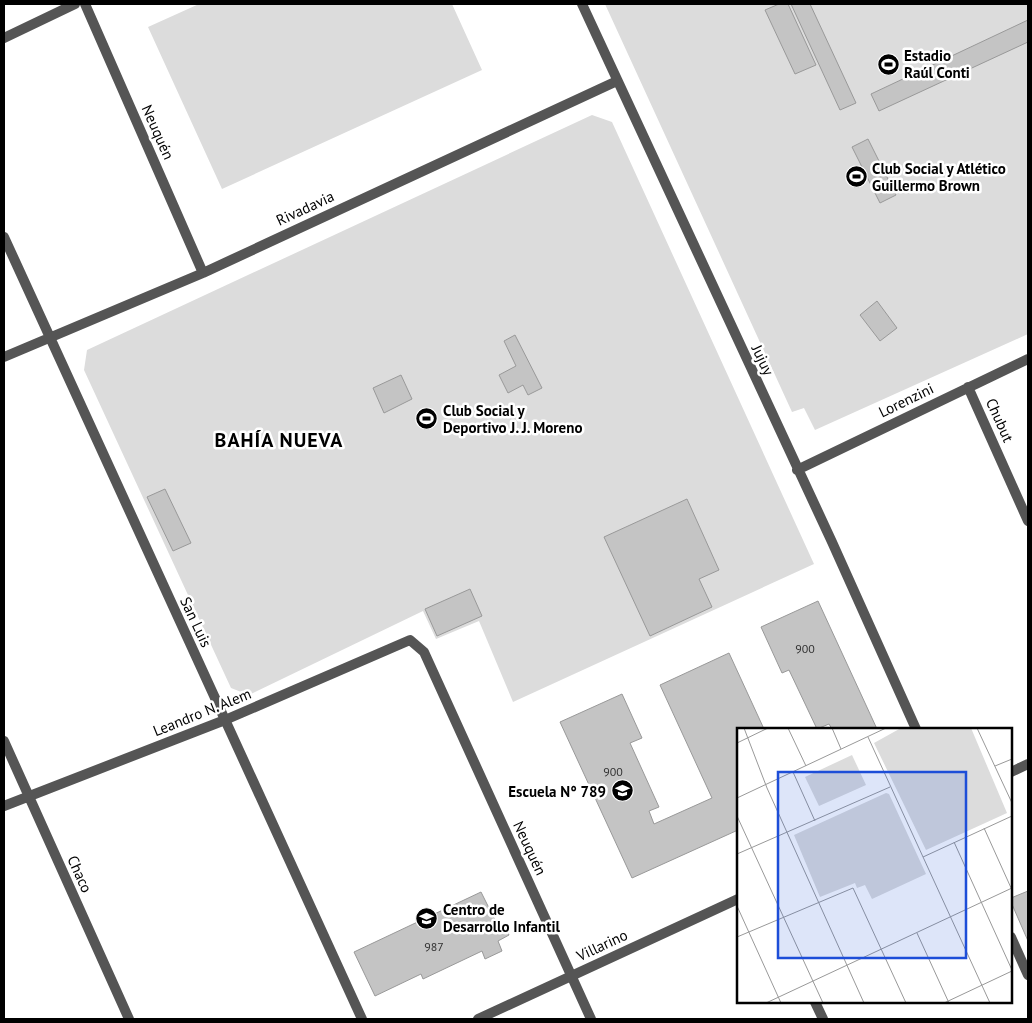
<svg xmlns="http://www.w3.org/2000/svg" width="1032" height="1023" font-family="'PT Sans',sans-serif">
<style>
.green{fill:#dcdcdc}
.building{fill:#c4c4c4;stroke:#999}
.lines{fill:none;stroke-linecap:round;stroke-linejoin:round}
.street{stroke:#555;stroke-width:10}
.labels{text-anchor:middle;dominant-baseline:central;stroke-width:5;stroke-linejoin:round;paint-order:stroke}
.number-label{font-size:12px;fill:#313131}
.poi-label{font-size:15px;font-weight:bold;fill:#000;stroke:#fff;text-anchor:start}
.street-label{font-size:15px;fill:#000;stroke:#fff}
.district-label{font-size:20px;font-weight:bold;letter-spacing:1px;fill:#000;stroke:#fff}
.inset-road{fill:none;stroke:#999;stroke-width:1}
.view{fill:#1d4ed8;fill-opacity:0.15;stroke:#1d4ed8;stroke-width:2.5}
.inset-edge{fill:none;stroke:#000;stroke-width:2.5}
</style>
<rect width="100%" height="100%" fill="#fff"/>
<!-- green -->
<path class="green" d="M199 4H452L482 70 222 189 148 27Z
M605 4H1028V334L815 430 804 408 792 412Z
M592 115 612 122 814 564 513 702 479 621 436 639 423 611 249 695 231 688 84 370 87 350Z"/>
<!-- building -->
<path class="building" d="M779 4H788L816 65 795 74 765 10Z
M791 4H810L856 103 840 110Z
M1028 20V42L879 111 871 94Z
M868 139 896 195 880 203 852 147Z
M877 301 897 328 880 341 860 315Z
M515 335 542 388 528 395 523 385 508 393 499 375 516 366 504 341Z
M401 375 412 399 384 413 373 388Z
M165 489 191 543 173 551 147 497Z
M687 499 719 570 699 579 712 607 650 636 604 537Z
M470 589 482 616 437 636 425 609Z
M818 601 877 729H832L829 724 817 729 789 670 782 673 761 627Z
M729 653 764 729H738V830L632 878 560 722 622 694 642 738 630 743 659 807 649 811 654 824 712 798 660 685Z
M1028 891V941L1011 902V898Z
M481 892 500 930 505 927 509 935 498 941 502 951 485 959 482 951 423 979 421 974 375 996 354 952Z"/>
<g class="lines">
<!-- street -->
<path class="street" d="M85 4 203 273
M582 4 832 542 916 729
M4 38 75 4
M4 237 362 1019
M4 357 203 273 617 81
M968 387 1028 521
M797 470 1028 359
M4 741 129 1019
M1011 772 1028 764
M4 806 225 720 410 640 424 652 591 1019
M1011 937 1028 975
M815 1002 823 1019
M478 1019 738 899"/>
</g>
<!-- icons -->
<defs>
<symbol id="stadium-disc" viewBox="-11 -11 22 22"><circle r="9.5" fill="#000" stroke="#fff"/><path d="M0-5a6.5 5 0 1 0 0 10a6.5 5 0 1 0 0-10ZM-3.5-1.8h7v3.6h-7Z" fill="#fff"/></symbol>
<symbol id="school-disc" viewBox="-11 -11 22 22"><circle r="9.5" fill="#000" stroke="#fff"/><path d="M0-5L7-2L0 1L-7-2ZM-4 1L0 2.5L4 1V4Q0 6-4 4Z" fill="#fff"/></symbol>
</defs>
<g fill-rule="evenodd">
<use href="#stadium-disc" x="876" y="52" width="25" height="25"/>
<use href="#stadium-disc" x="844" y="164" width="25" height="25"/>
<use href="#stadium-disc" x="414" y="406" width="25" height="25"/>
<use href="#school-disc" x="610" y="778" width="25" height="25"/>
<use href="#school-disc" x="414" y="906" width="25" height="25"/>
</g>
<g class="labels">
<!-- number labels -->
<g class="number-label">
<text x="805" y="648">900</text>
<text x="613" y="771">900</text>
<text x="434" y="946">987</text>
</g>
<!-- poi labels -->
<g class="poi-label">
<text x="904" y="55">Estadio<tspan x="904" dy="17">Raúl Conti</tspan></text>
<text x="872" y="168">Club Social y Atlético<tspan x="872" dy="17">Guillermo Brown</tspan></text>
<text x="443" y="410">Club Social y<tspan x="443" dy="17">Deportivo J. J. Moreno</tspan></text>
<text x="606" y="791" text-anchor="end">Escuela N° 789</text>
<text x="443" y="909">Centro de<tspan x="443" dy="17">Desarrollo Infantil</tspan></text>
</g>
<!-- street labels -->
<g class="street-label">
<text transform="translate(158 132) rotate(66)">Neuquén</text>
<text transform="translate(305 208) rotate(-25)">Rivadavia</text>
<text transform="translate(763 360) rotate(65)">Jujuy</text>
<text transform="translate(906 400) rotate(-26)">Lorenzini</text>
<text transform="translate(1000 420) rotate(66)">Chubut</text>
<text transform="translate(196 622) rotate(65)">San Luis</text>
<text transform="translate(202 712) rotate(-22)">Leandro N. Alem</text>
<text transform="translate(530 848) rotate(65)">Neuquén</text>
<text transform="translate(80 874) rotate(66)">Chaco</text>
<text transform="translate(602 945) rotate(-25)">Villarino</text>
</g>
<!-- district labels -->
<g class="district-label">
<text x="279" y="440">BAHÍA NUEVA</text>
</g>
</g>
<!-- overview -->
<g transform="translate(737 728)">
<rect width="275" height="275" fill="#fff"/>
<path d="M164 0H234L270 85 189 122 137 15ZM115 27 129 57 82 78 68 49ZM149 65 152 66 189 146 135 171 128 157 120 160 118 155 83 169 57 107Z" fill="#dcdcdc"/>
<path class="inset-road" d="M7 0 30 60 127 275M51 0 69 38M95 0 104 21M240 0 275 75M131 9 253 275M0 15 31 0M258 38 275 31M56 44 78 93M0 70 149 0M0 88 86 275M247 100 275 162M217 114 275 242M0 126 153 59M186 129 275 88M0 178 44 275M180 205 212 275M0 209 116 160 169 275M29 275 275 160M207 275 275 243"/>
<path class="view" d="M41 44H229V230H41Z"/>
<rect width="275" height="275" class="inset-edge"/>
</g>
<!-- border -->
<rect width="1032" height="1023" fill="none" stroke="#000000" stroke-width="10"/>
</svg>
